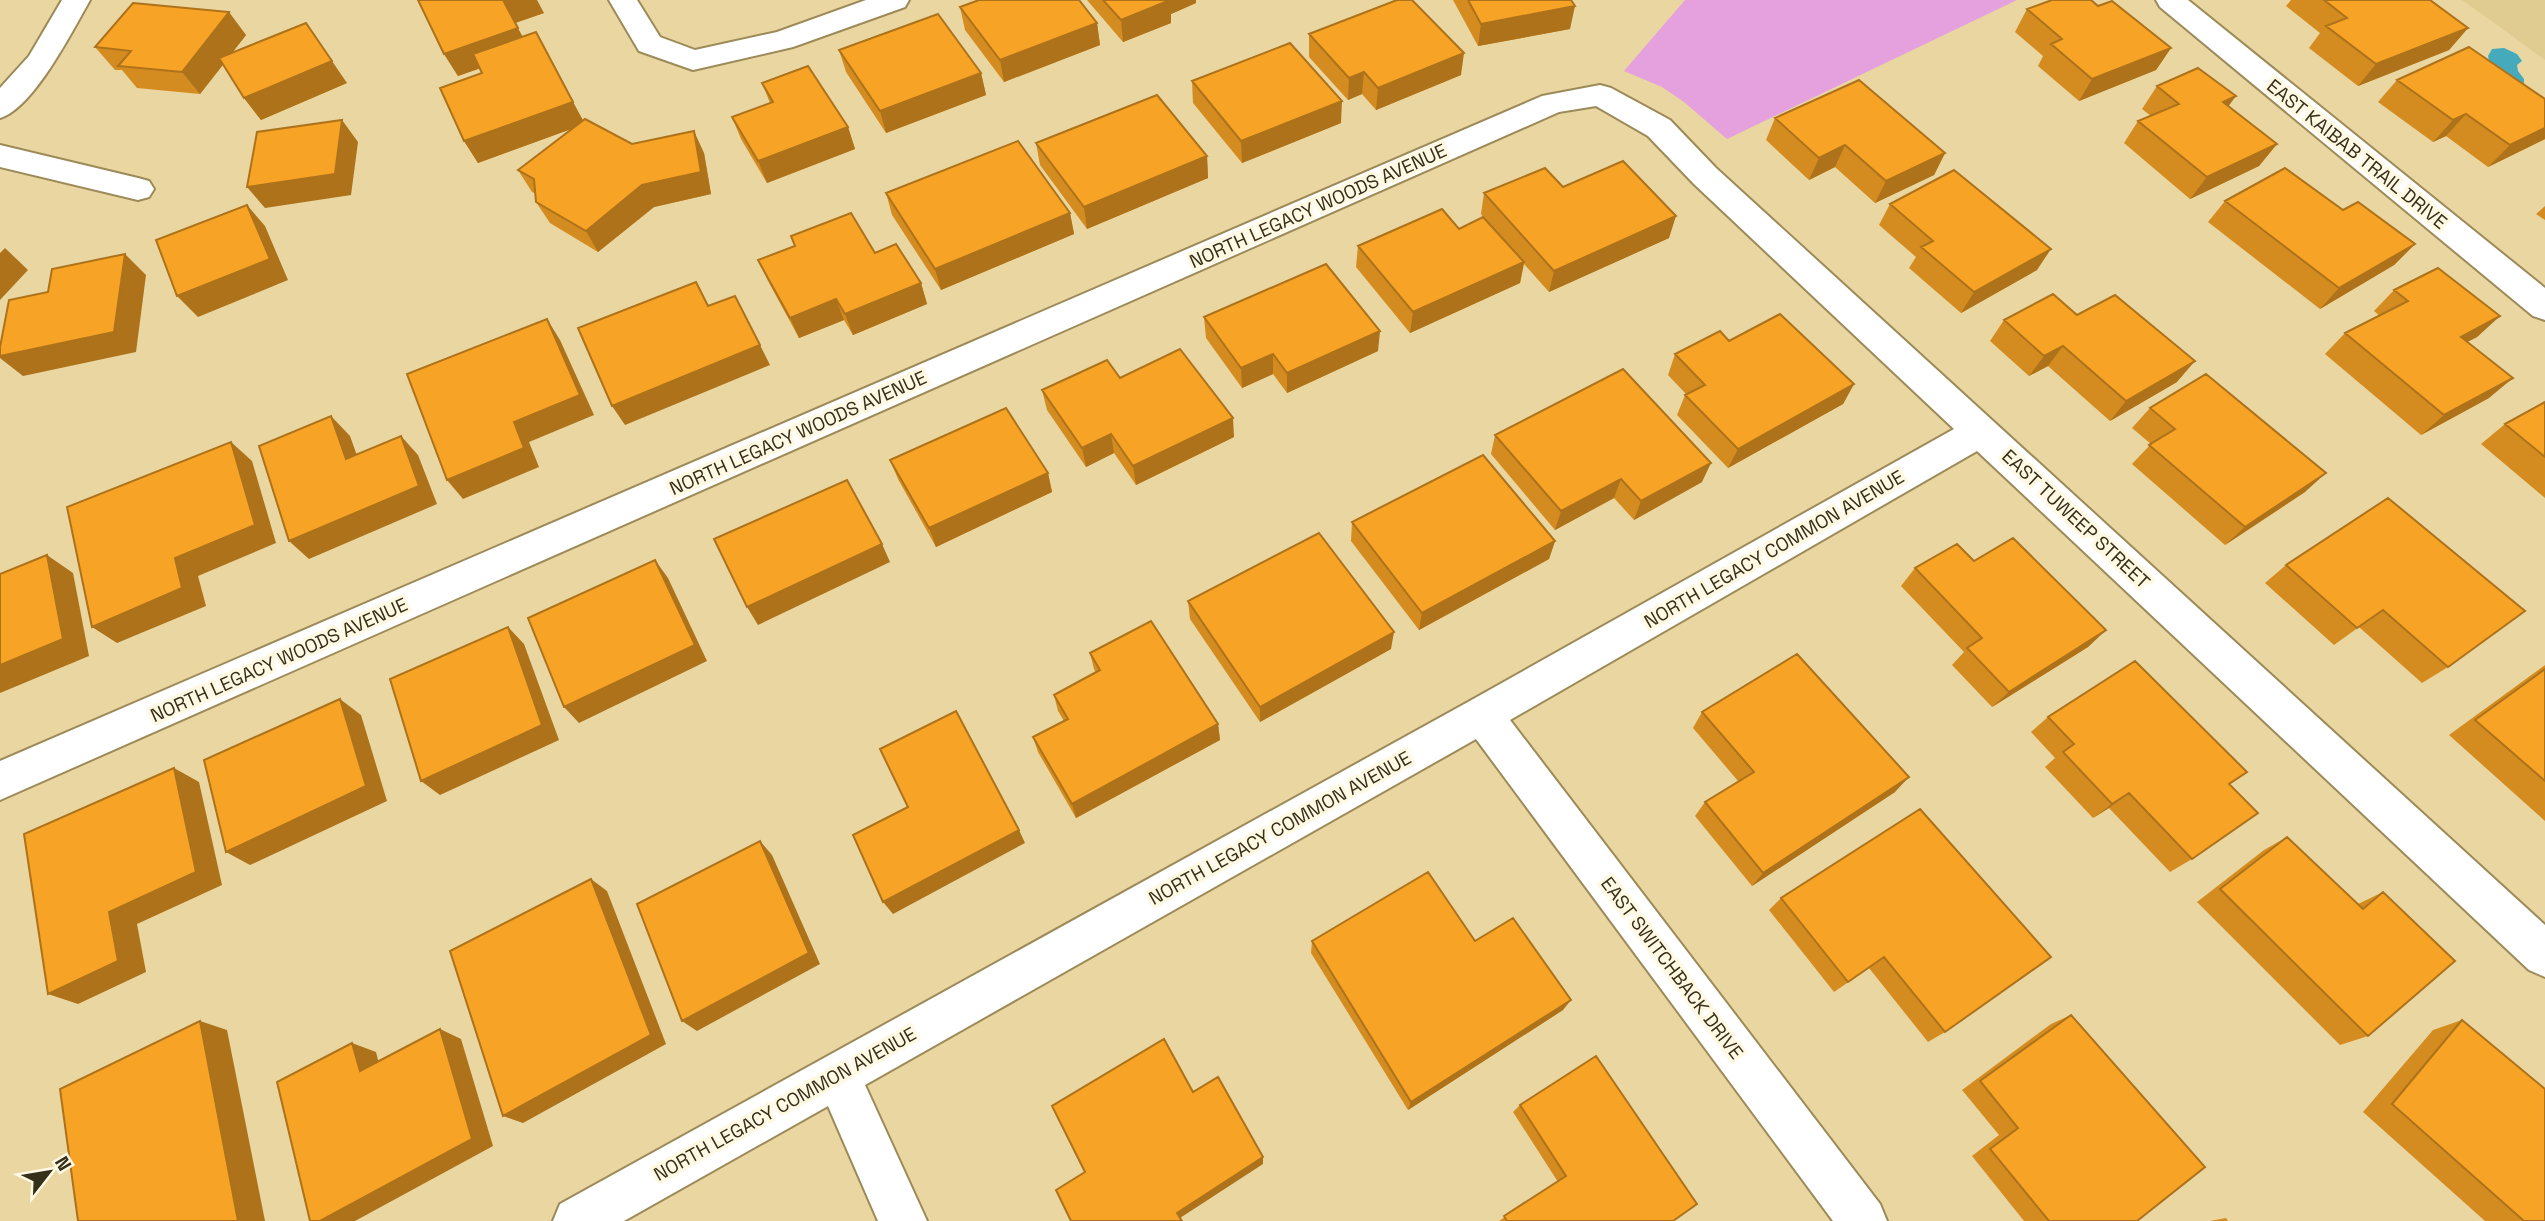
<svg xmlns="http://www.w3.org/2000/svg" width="2545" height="1221" font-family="'Space Grotesk',sans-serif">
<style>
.built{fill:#e0cb90}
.green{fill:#e4a1dd}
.water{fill:#45aabc}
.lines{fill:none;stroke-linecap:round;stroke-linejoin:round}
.minor-casing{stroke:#9c8a58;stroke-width:4}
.minor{fill:#fff;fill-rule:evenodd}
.wall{fill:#d48c20}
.shaded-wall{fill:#ad721a}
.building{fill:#f7a325;stroke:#ad721a;stroke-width:2}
.labels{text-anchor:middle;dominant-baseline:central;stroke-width:7;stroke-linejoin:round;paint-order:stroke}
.street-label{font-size:19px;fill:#362f1a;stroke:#fff8e3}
</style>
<rect width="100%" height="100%" fill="#e9d6a1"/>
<!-- built -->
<path class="built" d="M2462 0H2545V60L2493 22Z"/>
<!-- green -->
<path class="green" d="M1685 0H2017L1727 139 1684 102 1662 87 1624 71Z"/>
<!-- water -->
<path class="water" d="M2504 48 2517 54 2522 61 2517 65 2518 71 2524 79V85L2519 87 2492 74 2488 56 2492 49Z"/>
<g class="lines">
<defs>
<path id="minor" d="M62 0H90C73 30 33 109 0 118V88L29 56Z
M609 0H637L660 37 695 50 777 32 866 0H909L905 7 793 47 693 70 639 51Z
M2156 0H2188L2545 288V320L2533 316 2160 7Z
M1600 85 1611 88 1670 120 1716 168 2545 925V977L2529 970 1977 451 1510 720 1880 1204 1887 1221H1833L1476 739 865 1085 927 1221H878L828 1106 624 1221H553L560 1204 1468 702 1954 429 1694 184 1648 136 1596 106 1559 112 0 800V761L1542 96Z
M0 145 138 178 149 181 154 189 149 197 138 200 0 167Z"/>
</defs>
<!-- minor casing -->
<use href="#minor" class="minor-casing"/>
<!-- minor -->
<use href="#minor" class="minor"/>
</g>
<!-- wall -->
<path class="wall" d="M418 0 544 13 515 23 523 37 536 32 583 121 632 144 704 153 711 194 654 207 598 252 550 223 536 202V194L532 192 518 170 574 128 478 163 464 141 482 73 480 68 458 76 444 54Z
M1087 0H1196V3L1171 14V23L1123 42Z
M1453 0H1571L1570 29 1478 46Z
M2291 0H2430L2468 28 2449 50 2358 86 2309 48 2320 33 2286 6Z
M2098 6 2171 48 2156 70 2079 101 2038 66 2043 56 2015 32 2027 9Z
M960 7 1097 23 1100 45 1004 82 965 30Z
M1309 34 1461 75 1376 110 1362 94 1348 100 1309 57Z
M246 35 232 53 347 83 261 120 244 98 223 65 200 94 137 88 122 70H115L95 47Z
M839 50 981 73 986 95 886 133 846 72Z
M2397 80 2545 99V139L2488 167 2446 136 2433 142 2378 102Z
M1192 81 1341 123 1242 163 1193 103Z
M762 83 848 127 855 149 767 183 741 139 732 117 770 103Z
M2157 86 2277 144 2259 166 2190 199 2124 143 2138 121 2151 116 2142 109Z
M1775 118 1945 153 1934 175 1875 203 1835 167 1809 180 1766 140Z
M1036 143 1207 156 1208 178 1087 229 1040 165Z
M1563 187 1669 238 1549 292 1524 264 1520 283 1410 333 1356 267 1358 246 1459 229 1483 217 1481 214 1484 193Z
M886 193 1070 213 1074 234 941 290 892 215Z
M2225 201 2343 210 2415 244 2394 265 2320 309 2208 222Z
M1890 204 2037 270 1961 313 1909 268 1916 257 1879 225Z
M2545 206V220L2536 214Z
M791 236 875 253 921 283 927 304 853 335 844 320 799 338 768 281 758 260 795 246Z
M2394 290 2500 316 2477 337 2467 342 2489 398 2421 435 2325 354 2345 333 2380 316 2374 311Z
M2077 315 2177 382 2110 421 2048 366 2029 376 1990 341 2004 320Z
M1204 317 1378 351 1287 393 1273 374 1242 388 1206 338Z
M1729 341 1854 384 1843 404 1728 468 1677 415 1685 395 1686 394 1668 375 1675 354Z
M1120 378 1234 437 1136 485 1114 453 1086 467 1047 410 1042 390Z
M2545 402V498L2481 444 2505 424Z
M2150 408 2305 492 2225 545 2132 464 2151 444 2132 428Z
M1495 435 1702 482 1634 520 1614 498 1555 530 1491 454Z
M890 460 1048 473 1052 492 936 547 898 479Z
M2388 498 2448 667 2422 683 2359 627 2334 645 2265 583 2286 565Z
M1352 522 1555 541 1549 559 1419 630 1351 541Z
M1974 561 2106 630 2088 647 1992 707 1952 665 1964 652 1901 586 1915 568Z
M1188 601 1391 649 1260 722 1190 619Z
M1090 653 1218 724 1220 740 1076 818 1038 752 1033 737 1064 721 1058 711 1054 695 1096 673 1094 669Z
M2545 665V821L2449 735Z
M1702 712 1895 792 1752 886 1695 816 1705 802 1738 781 1693 728Z
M2048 717 2229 784 2192 859 2170 872 2109 808 2093 818 2045 767 2055 758 2031 732Z
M1920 809 1945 1032 1928 1042 1869 968 1834 992 1769 910 1781 898Z
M2287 837 2358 904 2383 892 2368 1036 2340 1045 2197 902 2264 850Z
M1312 941H1475L1563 1010 1408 1110 1311 953Z
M2071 1015 2137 1221H2024L1972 1156 1999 1135 1962 1090 2051 1024Z
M2462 1020 2545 1221H2485L2363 1112 2433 1030Z
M1520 1105 1673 1221H1499L1558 1182 1513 1112Z
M2226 1218 2228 1221H2210Z"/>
<!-- shaded-wall -->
<path class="shaded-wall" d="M503 0H537L544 13 515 23 530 51 458 76 444 54Z
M1163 0H1196V3L1171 14V23L1123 42 1121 20Z
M1575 6 1570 29 1478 46 1481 24Z
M229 12 246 35 200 94 182 72Z
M306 23 347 83 261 120 244 98Z
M1097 23 1100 45 1004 82 1000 60Z
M2468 28 2449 50 2358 86 2376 64Z
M2171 48 2156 70 2079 101 2092 79Z
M1464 53 1461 75 1376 110 1378 88Z
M1364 72 1362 94 1348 100 1349 78Z
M981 73 986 95 886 133 880 111Z
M2236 96 2219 119 2223 102Z
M1342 101 1341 123 1242 163 1241 141Z
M573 102 585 124 478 163 464 141Z
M2466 114 2446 136 2433 142 2453 120Z
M342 120 358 142 351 195 265 208 247 187Z
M848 127 855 149 767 183 758 161Z
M2545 128V139L2488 167 2510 145Z
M694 131 704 153 711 194 654 207 598 252 586 231Z
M2277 144 2259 166 2190 199 2207 177Z
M1845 145 1835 167 1809 180 1819 158Z
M1945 153 1934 175 1875 203 1886 181Z
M1207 156 1208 178 1087 229 1084 207Z
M247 205 265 226 288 280 198 317 177 296Z
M1070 213 1074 234 941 290 935 269Z
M1676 216 1669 238 1549 292 1554 271Z
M2415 244 2394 265 2320 309 2339 288Z
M5 248 28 270 0 300V253Z
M2051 249 2037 270 1961 313 1974 292Z
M125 254 146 275 136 352 23 376 0 358V356Z
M1524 262 1520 283 1410 333 1413 312Z
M921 283 927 304 853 335 845 314Z
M836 299 844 320 799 338 790 318Z
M2500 316 2477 337 2438 357 2461 337Z
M547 319 560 340 594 415 529 442 539 467 463 499 447 480 514 422Z
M1380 331 1378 351 1287 393V373Z
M760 345 770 365 625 425 612 406Z
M2063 346 2048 366 2029 376 2044 356Z
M1273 354V374L1242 388 1241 368Z
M2195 361 2177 382 2110 421 2126 401Z
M2513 378 2489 398 2421 435 2444 415Z
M1854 384 1843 404 1728 468 1738 449Z
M331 416 350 436 365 478 346 459Z
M1233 418 1234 437 1136 485 1133 466Z
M1111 434 1114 453 1086 467 1082 448Z
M401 436 418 455 437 504 309 559 289 541Z
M231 442 252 461 276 543 198 576 206 606 117 643 92 627Z
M1711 463 1702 482 1634 520 1641 501Z
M1048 473 1052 492 936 547 929 528Z
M2326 473 2305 492 2225 545 2245 527Z
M1621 479 1614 498 1555 530 1561 511Z
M1555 541 1549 559 1419 630 1422 613Z
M882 544 890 562 758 625 747 607Z
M47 555 73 573 89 656 0 693V665Z
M655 560 668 578 707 661 579 723 564 707Z
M508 627 524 644 559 740 440 795 421 781Z
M2106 630 2088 647 1992 707 2009 692Z
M1394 632 1391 649 1260 722V707Z
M340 699 361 715 387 801 250 865 226 852Z
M1218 724 1220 740 1076 818 1072 804Z
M174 768 199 782 222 885 137 924 146 972 78 1004 48 994 109 912Z
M1909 777 1895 792 1752 886 1763 873Z
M2129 793 2109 808 2093 818 2112 804Z
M1019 830 1025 843 893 914 883 902Z
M760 841 772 855 820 964 697 1031 682 1021Z
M591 879 607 891 666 1044 523 1123 503 1116Z
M1571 1000 1563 1010 1408 1110 1411 1102Z
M200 1021 227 1030 265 1221H238Z
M440 1029 461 1039 493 1146 355 1221H320Z
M352 1043 376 1052 383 1080 360 1071Z
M1263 1157V1164L1180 1218 1177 1213Z"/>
<!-- building -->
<path class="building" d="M418 0H503L518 28 444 54Z
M979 0H1079L1097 23 1000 60 960 7Z
M1103 0H1170L1121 20Z
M1397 0H1412L1464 53 1378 88 1364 72 1349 78 1309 34Z
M1468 0H1571L1575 6 1481 24Z
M2052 0H2091L2098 6 2112 1 2171 48 2092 79 2051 44 2062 39 2027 9Z
M2324 0H2430L2468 28 2376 64 2326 26 2347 18Z
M133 3 229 12 182 72 118 66 131 51 95 47Z
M938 14 981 73 880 111 839 50Z
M306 23 332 61 244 98 219 58Z
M536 32 573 102 464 141 440 88 482 73 473 54Z
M1290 43 1342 101 1241 141 1192 81Z
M2469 47 2545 99V128L2510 145 2466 114 2453 120 2397 80Z
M808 66 848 127 758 161 732 117 773 102 762 83Z
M2198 68 2236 96 2223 102 2277 144 2207 177 2138 121 2179 104 2157 86Z
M1859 80 1945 153 1886 181 1845 145 1819 158 1775 118Z
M1157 95 1207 156 1084 207 1036 143Z
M585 119 632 144 694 131 701 172 642 185 586 231 536 202 534 179 518 170Z
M342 120 335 174 247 187 257 132Z
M1018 141 1070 213 935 269 886 193Z
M1623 161 1676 216 1554 271 1484 193 1545 168 1563 187Z
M2285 168 2343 210 2358 202 2415 244 2339 288 2225 201Z
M1954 170 2051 249 1974 292 1921 247 1933 241 1890 204Z
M247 205 270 259 177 296 156 240Z
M1442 209 1459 229 1483 217 1524 262 1413 312 1358 246Z
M851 213 875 253 896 244 921 283 845 314 836 299 790 318 758 260 795 246 791 236Z
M125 254 114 332 0 356V347L9 300 48 292 52 269Z
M1326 264 1380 331 1287 373 1273 354 1241 368 1204 317Z
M2438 268 2500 316 2461 337 2513 378 2444 415 2345 333 2408 301 2394 290Z
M696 282 708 306 735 296 760 345 612 406 578 328Z
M2053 294 2077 315 2115 295 2195 361 2126 401 2063 346 2044 356 2004 320Z
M1780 314 1854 384 1738 449 1685 395 1705 385 1675 354 1720 331 1729 341Z
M547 319 580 395 514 422 524 448 447 480 407 374Z
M1180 349 1233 418 1133 466 1111 434 1082 448 1042 390 1107 360 1120 378Z
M1623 369 1711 463 1641 501 1621 479 1561 511 1495 435Z
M2206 374 2326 473 2245 527 2149 445 2175 429 2150 408Z
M2545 402V457L2505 424Z
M1006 408 1048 473 929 528 890 460Z
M331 416 346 459 401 436 419 486 289 541 259 446Z
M231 442 255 525 175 558 182 588 92 627 67 507Z
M1483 455 1555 541 1422 613 1352 522Z
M847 480 882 544 747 607 714 539Z
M2388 498 2525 611 2448 667 2383 610 2357 628 2286 565Z
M1319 533 1394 632 1260 707 1188 601Z
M2013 538 2106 630 2009 692 1967 648 1982 638 1915 568 1957 544 1974 561Z
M47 555 63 639 0 665V574Z
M655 560 695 645 564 707 528 618Z
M1151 621 1218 724 1072 804 1033 737 1068 719 1054 695 1100 670 1090 653Z
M508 627 542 725 421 781 390 679Z
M1797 654 1909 777 1763 873 1705 802 1754 772 1702 712Z
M2135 661 2247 772 2229 784 2258 813 2192 859 2129 793 2112 804 2063 752 2074 744 2048 717Z
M2545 669V781L2475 720Z
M340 699 366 786 226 852 204 760Z
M956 711 1019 830 883 902 853 835 908 807 880 749Z
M174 768 196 872 109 912 118 961 48 994 24 834Z
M1920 809 2051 957 1945 1032 1884 957 1848 982 1781 898Z
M2287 837 2363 909 2383 892 2455 961 2368 1036 2220 889Z
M760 841 809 953 682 1021 637 904Z
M1428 872 1475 941 1513 918 1571 1000 1411 1102 1312 941Z
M591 879 651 1035 503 1116 450 951Z
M2071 1015 2205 1167 2137 1221H2049L1990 1149 2018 1128 1980 1081Z
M2462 1020 2545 1089V1221H2524L2392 1104Z
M200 1021 238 1221H78L60 1089Z
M440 1029 472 1139 320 1221H310L277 1082 352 1043 360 1071Z
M1164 1039 1193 1092 1218 1077 1263 1157 1177 1213 1182 1221H1071L1056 1190 1085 1172 1052 1106Z
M1596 1056 1697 1204 1673 1221H1507L1504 1216 1566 1176 1520 1105Z"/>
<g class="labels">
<!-- street labels -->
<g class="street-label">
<text transform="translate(2357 154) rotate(39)">EAST KAIBAB TRAIL DRIVE</text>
<text transform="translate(1318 206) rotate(-24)">NORTH LEGACY WOODS AVENUE</text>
<text transform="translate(798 433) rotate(-24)">NORTH LEGACY WOODS AVENUE</text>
<text transform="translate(2076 519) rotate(43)">EAST TUWEEP STREET</text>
<text transform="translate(1774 549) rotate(-30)">NORTH LEGACY COMMON AVENUE</text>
<text transform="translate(279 660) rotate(-24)">NORTH LEGACY WOODS AVENUE</text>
<text transform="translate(1280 828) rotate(-29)">NORTH LEGACY COMMON AVENUE</text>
<text transform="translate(1672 968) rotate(53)">EAST SWITCHBACK DRIVE</text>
<text transform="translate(785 1104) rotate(-29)">NORTH LEGACY COMMON AVENUE</text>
</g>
</g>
<!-- north arrow -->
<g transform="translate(49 1172) rotate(59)" stroke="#fff8e3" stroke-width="5" paint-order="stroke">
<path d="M0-5L12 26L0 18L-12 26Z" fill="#362f1a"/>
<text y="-10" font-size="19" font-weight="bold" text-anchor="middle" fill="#362f1a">N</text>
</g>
</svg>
